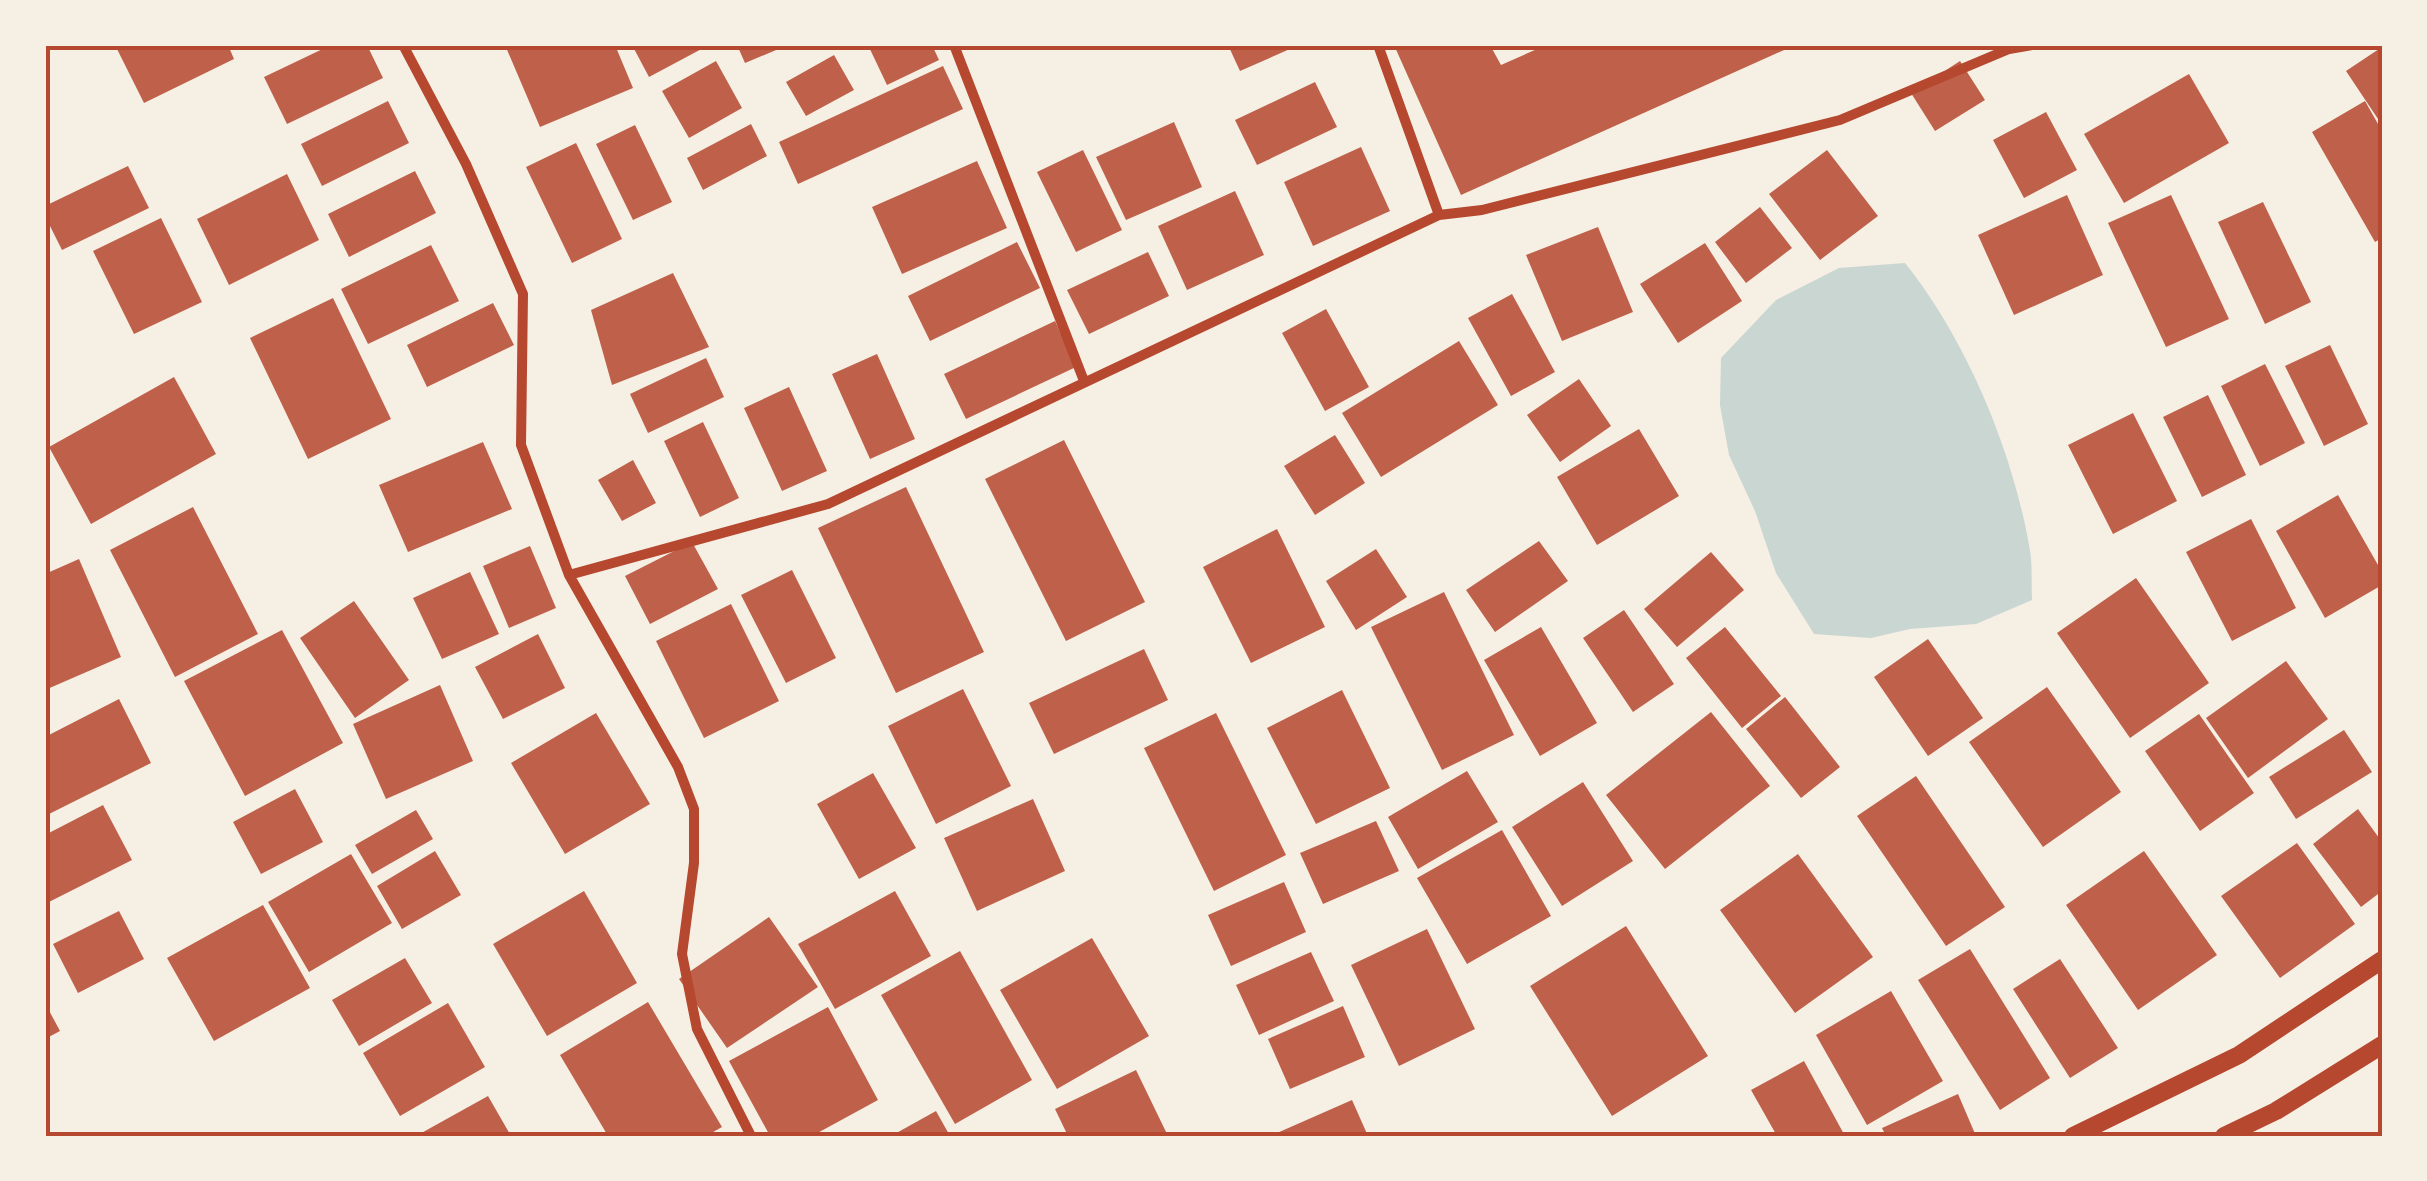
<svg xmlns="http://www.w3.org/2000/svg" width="2427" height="1181" font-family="'Nunito Sans',sans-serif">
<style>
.water{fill:#c9d6d2}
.building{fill:#bf614a}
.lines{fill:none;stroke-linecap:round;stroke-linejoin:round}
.minor{stroke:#b5482f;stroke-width:10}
.tertiary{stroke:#b5482f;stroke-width:18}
.neatline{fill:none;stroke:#b5482f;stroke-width:4}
</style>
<rect width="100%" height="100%" fill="#f6efe4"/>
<!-- water -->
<path class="water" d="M1905 263C1966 339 2012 449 2029 545 2033 563 2031 582 2032 600L1976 624 1910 629 1871 638 1814 634 1776 573 1755 511 1729 455 1720 405 1721 358 1776 300 1839 268Z"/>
<!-- building -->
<path class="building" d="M115 45H228L234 59 144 103Z
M331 45H367L383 78 287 124 264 77Z
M505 45H615L633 88 540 127Z
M632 45H709L649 77Z
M737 45H788L745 63Z
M868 45H932L939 60 887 85Z
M1228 45H1299L1240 71Z
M1394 45H1490L1501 65 1546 45H1795L1461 195Z
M2382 47V125L2346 71Z
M834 55 854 90 806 116 786 82Z
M716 61 742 108 689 138 662 91Z
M1960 61 1985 100 1935 131 1911 93Z
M943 66 963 109 798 184 779 142Z
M2189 74 2229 143 2124 203 2084 134Z
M1315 82 1337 127 1257 165 1235 120Z
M388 101 409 143 322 186 301 144Z
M2365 101 2382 131V238L2375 242 2312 132Z
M2046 112 2077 170 2024 198 1993 140Z
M1174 122 1202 187 1126 220 1096 157Z
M751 124 767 156 703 190 687 158Z
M635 125 672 202 633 220 596 144Z
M576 143 622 239 572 263 526 167Z
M1361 147 1390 211 1313 246 1284 182Z
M1083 150 1122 230 1076 252 1037 172Z
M1827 150 1878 216 1820 260 1769 194Z
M977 161 1007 228 902 274 872 207Z
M128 166 149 208 62 250 45 216V206Z
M415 171 436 213 349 257 328 214Z
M287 174 319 240 229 285 197 219Z
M1235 191 1264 255 1187 290 1158 226Z
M2067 195 2103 275 2014 315 1978 235Z
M2171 195 2229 319 2166 347 2108 223Z
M2263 202 2311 302 2265 324 2218 222Z
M1760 207 1792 248 1746 283 1715 242Z
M161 218 202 302 134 334 93 251Z
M1598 227 1633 312 1562 341 1526 255Z
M1017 242 1040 288 930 341 908 296Z
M1705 243 1742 301 1678 343 1640 284Z
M431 245 459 301 368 344 341 289Z
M1148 252 1169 296 1089 334 1067 290Z
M673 273 709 347 612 385 591 310Z
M1512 294 1555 372 1511 396 1468 318Z
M333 298 391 419 308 459 250 338Z
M493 303 514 345 427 387 407 345Z
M1326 309 1369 387 1325 411 1282 333Z
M1055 321 1076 367 966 419 944 374Z
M1459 341 1498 405 1381 477 1342 413Z
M2330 345 2368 424 2324 446 2285 366Z
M877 354 915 439 870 459 832 374Z
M706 358 724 397 648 433 630 394Z
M2265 364 2305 443 2260 466 2221 386Z
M174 377 216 454 91 524 49 447Z
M1579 379 1611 426 1560 462 1527 415Z
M789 387 827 471 782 491 744 408Z
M2208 395 2246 475 2202 497 2163 417Z
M2133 413 2177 501 2113 534 2068 445Z
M703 422 739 498 700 517 664 441Z
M1639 429 1679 496 1597 545 1557 477Z
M1335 435 1365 483 1315 515 1284 466Z
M1064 440 1145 602 1066 641 985 479Z
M483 442 512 509 408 552 379 485Z
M633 460 656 503 622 521 598 480Z
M906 487 984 652 896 693 818 528Z
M2338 495 2382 572V585L2325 618 2276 531Z
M193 507 258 634 175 677 110 550Z
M2251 519 2296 608 2232 641 2186 552Z
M1277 529 1325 627 1251 663 1203 567Z
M1539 541 1568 581 1495 632 1466 590Z
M692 542 718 589 650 624 625 576Z
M530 546 556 608 509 628 483 566Z
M1376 549 1407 597 1356 630 1326 581Z
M1711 552 1744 590 1677 647 1644 609Z
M79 559 121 657 45 690V574Z
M792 570 836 658 786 683 741 595Z
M470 572 499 634 442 659 413 598Z
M2136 578 2209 683 2130 738 2057 633Z
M1444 592 1514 735 1442 770 1371 627Z
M354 601 409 680 355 718 300 638Z
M731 604 779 701 704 738 656 641Z
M1624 610 1674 684 1633 712 1583 638Z
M1541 627 1597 723 1540 756 1484 660Z
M1725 627 1781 696 1742 728 1686 658Z
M282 630 343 743 245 796 184 681Z
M538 634 565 688 503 719 475 667Z
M1928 639 1983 718 1928 756 1874 677Z
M1144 649 1168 700 1054 754 1029 703Z
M2286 661 2328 719 2248 778 2206 718Z
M440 685 473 761 386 799 353 724Z
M2047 687 2121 792 2043 847 1969 742Z
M963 689 1011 786 936 824 888 726Z
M1342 690 1390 788 1316 824 1267 728Z
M1785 697 1840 767 1801 798 1746 729Z
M119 699 151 763 45 816V737Z
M1711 712 1770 786 1665 869 1606 795Z
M596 713 650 804 565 854 511 763Z
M1216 713 1286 855 1214 891 1144 748Z
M2199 714 2254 793 2200 831 2145 751Z
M2344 730 2372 772 2296 819 2269 777Z
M1467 771 1498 822 1418 869 1388 817Z
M873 773 916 848 859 879 817 804Z
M1916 776 2005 907 1946 946 1857 816Z
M1583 782 1633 861 1562 906 1512 827Z
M295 789 323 842 261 874 233 822Z
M1033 799 1065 871 977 911 944 838Z
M103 805 132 860 45 904V835Z
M2358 809 2382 842V891L2361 907 2313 844Z
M416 810 433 839 372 874 355 845Z
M1376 821 1399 871 1323 904 1300 853Z
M1502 830 1551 916 1467 964 1417 878Z
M2297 843 2355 924 2280 978 2221 896Z
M435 851 461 895 402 929 377 886Z
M2144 851 2217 955 2138 1010 2066 905Z
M351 854 392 923 309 972 268 902Z
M1798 854 1873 957 1795 1013 1720 910Z
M1284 882 1306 932 1231 966 1208 915Z
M584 891 637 983 547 1036 493 944Z
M895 891 931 956 835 1009 798 944Z
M263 905 310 988 214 1041 167 958Z
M119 911 144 959 78 993 53 944Z
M769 917 818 987 727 1048 679 979Z
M1626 926 1708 1056 1612 1116 1530 986Z
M1427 929 1475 1029 1399 1066 1351 965Z
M1092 938 1149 1036 1057 1089 1000 990Z
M1970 949 2050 1078 2000 1110 1918 980Z
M960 951 1032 1080 955 1124 881 995Z
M1311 952 1334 1001 1259 1035 1236 985Z
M405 958 432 1003 359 1046 332 1000Z
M2060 959 2118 1048 2070 1078 2013 989Z
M1891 991 1943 1081 1867 1125 1816 1035Z
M648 1002 722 1127 706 1136H608L560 1055Z
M45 1003 60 1031 45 1039Z
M448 1003 485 1067 400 1116 363 1053Z
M1343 1006 1365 1057 1290 1089 1268 1039Z
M828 1007 878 1100 812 1136H770L729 1061Z
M1804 1061 1845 1136H1777L1751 1090Z
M1136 1070 1168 1136H1068L1055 1109Z
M1958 1094 1976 1136H1886L1882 1128Z
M488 1096 511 1136H416Z
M1352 1100 1368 1136H1278L1277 1133Z
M936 1111 950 1136H891Z"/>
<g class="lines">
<!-- minor -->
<path class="minor" d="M403 45 466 164 523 294 521 445 569 575 678 767 694 809V863L682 954 697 1029 751 1136
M954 45 1084 381
M1378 45 1439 215
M569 575 828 504 1439 215 1482 210 1840 120 2009 49 2032 45"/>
<!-- tertiary -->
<path class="tertiary" d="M2073 1136 2239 1055 2382 960
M2224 1136 2276 1111 2382 1045"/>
</g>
<!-- border -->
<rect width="2427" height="1181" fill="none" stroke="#f6efe4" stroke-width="95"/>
<rect x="48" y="48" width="2332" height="1086" class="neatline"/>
</svg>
